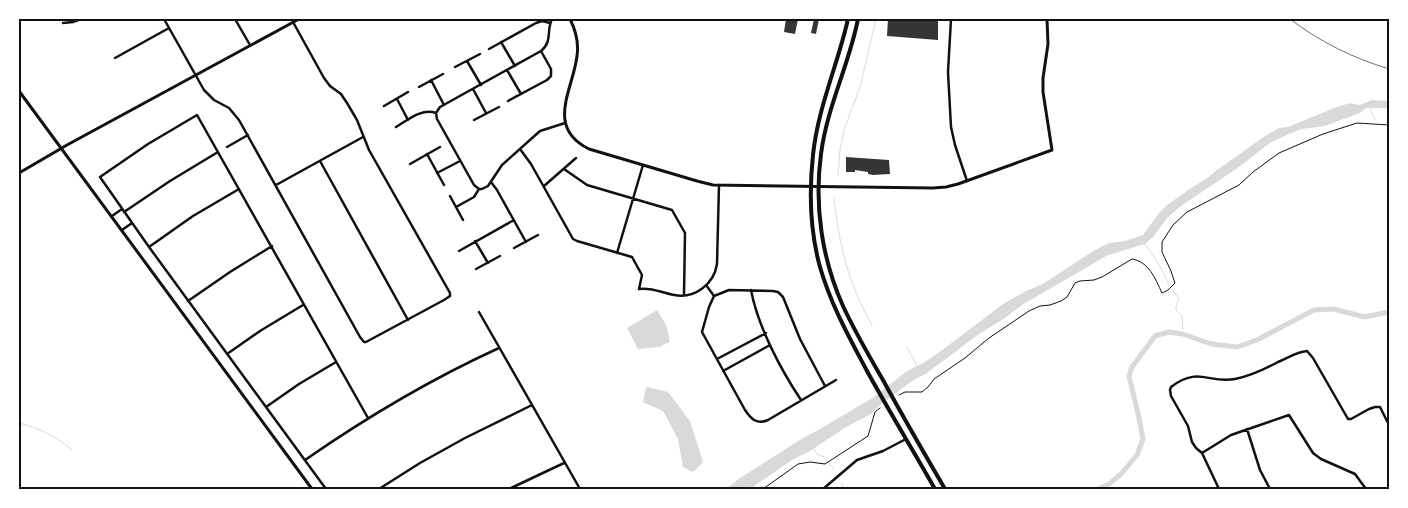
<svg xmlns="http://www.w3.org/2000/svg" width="1408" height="508" font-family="'Space Grotesk',sans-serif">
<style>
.water{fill:#d9d9d9}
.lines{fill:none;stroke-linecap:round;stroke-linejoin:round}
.stream{stroke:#d9d9d9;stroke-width:1}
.canal{stroke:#d9d9d9;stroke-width:5}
.building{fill:#353535}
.path{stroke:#111;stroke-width:1}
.minor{stroke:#111;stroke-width:2.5}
.tertiary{stroke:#111;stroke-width:3}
.secondary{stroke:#111;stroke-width:3}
.primary{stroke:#111;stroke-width:4}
.tram{stroke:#707070;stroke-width:1}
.neatline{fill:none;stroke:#111;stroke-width:2}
</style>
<rect width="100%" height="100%" fill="#fff"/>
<!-- water -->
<path class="water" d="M1372 100 1389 101V108H1366L1360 113 1325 126 1301 129 1271 142 1239 167 1181 206 1167 218 1154 236 1145 244 1108 255 1022 305 1005 318 979 334 927 373 912 381 880 405 871 414 846 427 810 451 792 460 750 489H726L740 478 803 438 820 429 874 397 907 371 925 362 941 351 1003 304 1028 290 1043 284 1093 251 1109 243 1125 241 1143 235 1159 213 1167 205 1191 188 1206 179 1217 170 1265 136 1279 128 1288 127 1334 108 1350 103 1359 105Z
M657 310 666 325 670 342 659 347 638 349 627 328Z
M646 387 668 392 690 421 703 462 693 472 683 467 678 439 663 411 643 402Z"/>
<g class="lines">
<!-- stream -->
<path class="stream" d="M1369 106 1375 119
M838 175 840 150 844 130 860 87 876 19
M834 198C839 244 848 284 872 325
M1144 243C1155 256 1162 269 1169 285
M1172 290 1179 298 1176 306V310L1182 316 1183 329
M907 347 917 366
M19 423C39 428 56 436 72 450
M814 449 817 454 824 457 834 469
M841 483 844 489"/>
<!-- canal -->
<path class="canal" d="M1098 489 1109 484 1121 474 1137 455 1143 439 1139 418 1129 376 1132 367 1155 336 1169 332 1183 334 1211 344 1237 347 1257 340 1314 310 1333 309 1365 317 1389 312"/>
</g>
<!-- building -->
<path class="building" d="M786 19H798L795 34 784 32Z
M814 19H819L816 34 811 33Z
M888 19H938V40L887 36Z
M846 157 889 160 890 174 873 175 868 174V172L855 170V172H846Z"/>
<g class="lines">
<!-- path -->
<path class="path" d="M899 395 905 392H922L928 387 934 379 965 358 989 338 1029 311 1040 306 1050 305 1061 301 1067 297 1075 283 1080 281 1094 280 1102 277 1132 259C1149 262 1155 278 1162 293L1168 290 1175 283 1171 271 1162 252V242L1173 225 1187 212 1239 185 1253 172 1279 153 1323 134 1357 123 1389 125
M763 489 798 464 810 462 825 464 868 436 875 412 880 408"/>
<!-- minor -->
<path class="minor" d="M164 19 204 90 214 100 229 108 239 120 360 337 364 342H366L444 300 450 296V293L369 150 357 120 347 103 341 94 330 86 324 78 293 22
M235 19 250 45
M951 19 948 72 951 127 955 145 967 181
M63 23 73 22 81 19
M501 42 515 66
M489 49 536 23 542 21 550 23
M115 58 169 28
M467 61 481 85
M455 67 480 54
M507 70 521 94
M431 80 444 105
M419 87 443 74
M473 89 486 113
M397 99 408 120
M508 101 547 80 551 76V69L541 51
M384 106 408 92
M436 113 440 107 541 51C553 41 546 31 552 19
M436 113 437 119 474 185 479 189
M474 120 499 107
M396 127C408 120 421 108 436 113
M227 147 248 135
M520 149 531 164 573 239 577 241 632 257 642 275 639 289C652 287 662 293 674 295 695 299 714 284 717 264L719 185
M427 154 444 185
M320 161 408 320
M410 164 440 147
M564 169 587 185 672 210 685 233 684 295
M437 173 460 161
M491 182 497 190 526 242
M276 185 363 137
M544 186 576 158
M479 189H482L488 186 502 165 540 131 565 123
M450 196 463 220
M456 207 474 197 479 189
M124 212 170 181 218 152
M112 216 122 209
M122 230 132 223
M475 241 488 263
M149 247 193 216 239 189
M514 248 538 235
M459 251 514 220
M617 253 643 165
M476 269 500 256
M706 285 714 296
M751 290C758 327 781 370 801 400
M714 296 709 307 702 332 745 410C751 419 757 425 768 420L836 380
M714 296 729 290 773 291 778 292 783 297 800 339 825 386
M188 301 230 272 272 246
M479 312 580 489
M227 354 260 331 303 305
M717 359 766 333
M723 371 770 345
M266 407 299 384 336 362
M1247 429 1260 470 1270 489
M1202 453 1231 435 1289 415 1313 453 1321 459 1355 474 1366 489
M305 460C367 417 431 379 499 348
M326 489 149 247 100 177 148 144 197 115 368 418
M379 489 420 463 465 438 532 405
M509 489 564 463
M823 489 857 460 883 451 906 439
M1219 489 1202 453 1196 448 1192 442 1188 426 1171 396 1170 390 1171 387C1198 366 1209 384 1235 379 1250 376 1265 369 1278 362 1288 358 1296 352 1307 351L1313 358 1348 419H1351L1369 409 1375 407H1380L1389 425"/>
<!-- tertiary -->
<path class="tertiary" d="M570 19C576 31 579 43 577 56 573 90 545 127 589 149L697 181 713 185 933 188 946 187 958 184 1052 150 1043 92V78L1048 44 1047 19"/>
<!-- secondary -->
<path class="secondary" d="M19 91 312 489
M19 173 67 145 299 19"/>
<!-- primary -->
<path class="primary" d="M848 19C838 64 818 107 813 155 809 192 810 231 820 267 831 305 849 337 867 371 889 411 913 450 935 489
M858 19C849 65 827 107 821 154 814 206 822 259 843 306 855 332 869 356 883 380 903 417 924 453 945 489"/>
<!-- tram -->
<path class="tram" d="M1290 19C1320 42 1353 58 1389 69"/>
</g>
<!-- border -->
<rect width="1408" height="508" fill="none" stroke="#ffffff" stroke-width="40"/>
<rect x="20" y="20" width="1368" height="468" class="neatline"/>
</svg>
